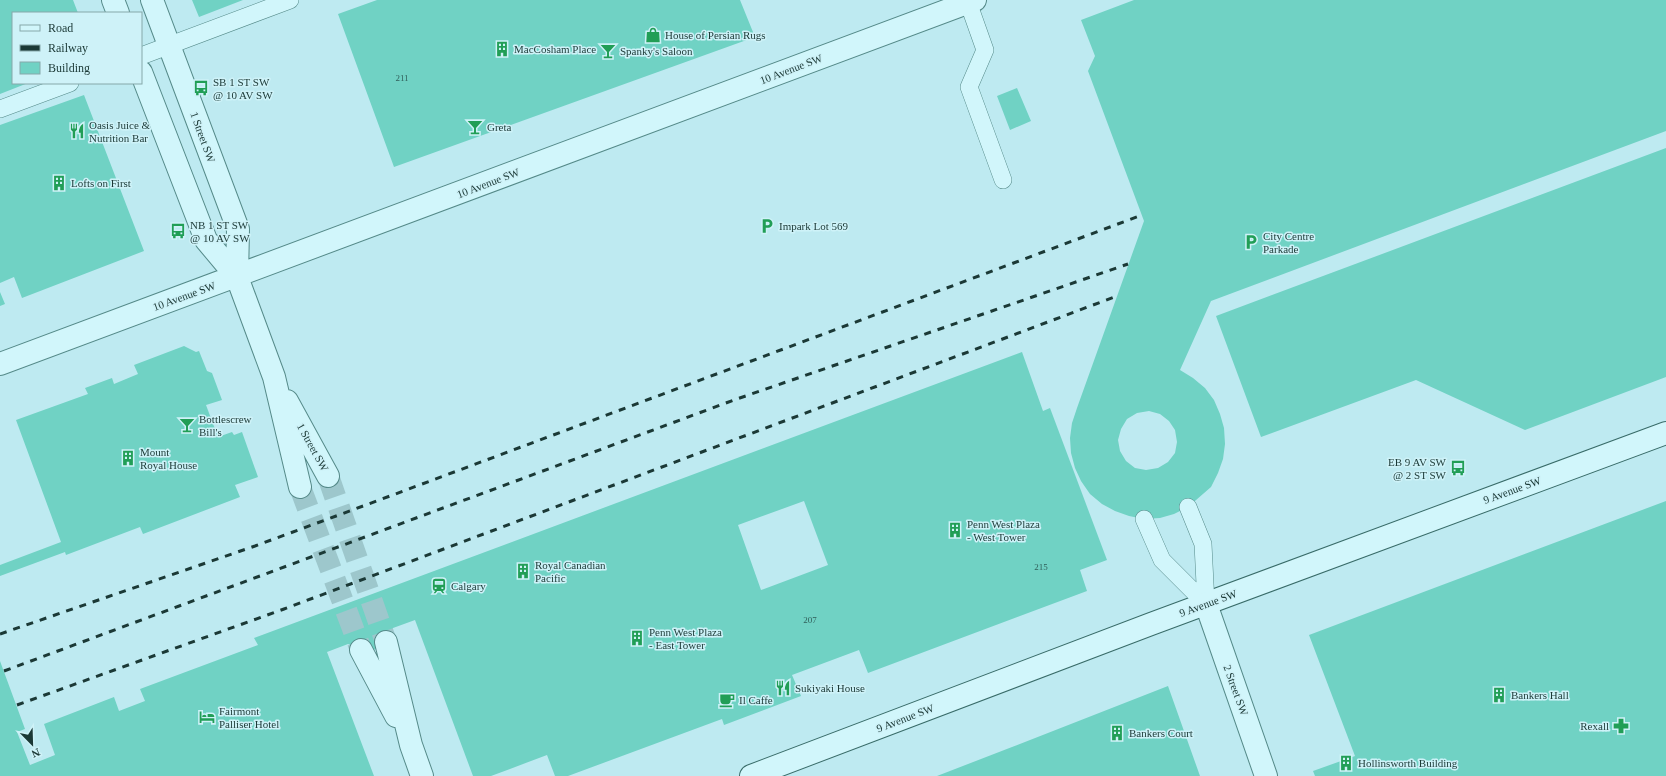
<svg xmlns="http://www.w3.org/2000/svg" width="1666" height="776" font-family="Georgia,serif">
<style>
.building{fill:#70d2c4;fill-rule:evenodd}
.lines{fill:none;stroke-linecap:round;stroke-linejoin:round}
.tertiary-tunnel{stroke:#9dc7cc;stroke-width:22;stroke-dasharray:22 11;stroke-linecap:butt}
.service-casing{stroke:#558a89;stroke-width:18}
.minor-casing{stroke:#558a89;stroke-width:24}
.tertiary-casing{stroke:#558a89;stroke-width:24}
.secondary-casing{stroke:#396c69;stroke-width:24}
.service{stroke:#d1f6fb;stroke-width:17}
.minor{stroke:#d1f6fb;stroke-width:22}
.tertiary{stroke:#d1f6fb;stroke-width:22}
.secondary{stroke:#d1f6fb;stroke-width:22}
.rail{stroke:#1b3936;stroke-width:3;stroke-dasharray:7 7;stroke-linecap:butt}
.labels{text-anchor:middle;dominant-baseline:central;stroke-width:3;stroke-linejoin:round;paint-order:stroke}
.number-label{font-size:9px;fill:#305f5a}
.poi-label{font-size:11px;fill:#1b3936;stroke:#cef2f8;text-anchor:start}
.street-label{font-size:11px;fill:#1b3936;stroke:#cef2f8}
</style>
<rect width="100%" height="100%" fill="#beeaf1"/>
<!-- building -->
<path class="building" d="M0 0H73L78 13H13V83H28L0 94Z
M192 0H243L199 17Z
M377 0H740L755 37 394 167 338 14Z
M1134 0H1666V131L1211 301 1180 370 1193 378 1205 388 1214 400 1220 414 1224 428 1225 444 1223 459 1218 473 1211 487 1188 507 1174 514 1160 518 1144 519 1129 516 1115 511 1102 504 1090 494 1081 481 1075 468 1071 453 1070 438 1072 423 1077 408 1144 221 1088 71 1095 56 1081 20ZM1149 411 1160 414 1169 421 1175 430 1177 442 1175 453 1168 462 1158 468 1146 470 1135 468 1126 461 1120 451 1118 440 1121 429 1127 419 1137 413Z
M1017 88 1031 121 1010 130 997 96Z
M84 95 144 251 22 298 14 277 0 283V125Z
M1666 148V377L1525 430 1416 380 1261 437 1216 316Z
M0 292 5 304 0 306Z
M184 346 196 352 199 351 207 371 212 373 222 400 206 405 218 437 232 432 234 435 242 432 258 477 235 485 240 497 143 534 140 527 66 555 65 552 0 576V565L61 542 16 420 88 394 85 388 112 378 114 384 138 374 134 365Z
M1022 352 1043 411 1050 408 1107 560 1080 570 1087 591 868 673 859 650 792 675 801 696 724 725 722 719 568 776H555L547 755 491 776H473L415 620 393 628 390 637 377 649 367 651 348 644 327 652 374 776H0V661L25 729 17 732 30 765 55 755 44 724 114 697 119 711 145 701 140 689 258 645 254 638ZM804 501 828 565 761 590 738 525Z
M1666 501V776H1315L1313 771 1355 756 1309 635Z
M1168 686 1200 776H937L1012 747Z"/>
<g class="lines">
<!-- tertiary-tunnel -->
<path class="tertiary-tunnel" d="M328 476 386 642
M300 487 361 650"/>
<defs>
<path id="service" d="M968 2 985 50 969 87 1003 180
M141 56 290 0
M0 109 70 83
M1188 507 1203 544 1206 604
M1144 519 1162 560 1206 604"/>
<path id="minor" d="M1206 604 1266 776"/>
<path id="tertiary" d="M113 0 118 13
M152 0 238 229 237 277
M141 72 206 240 237 277 274 377 300 487
M0 364 975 0
M287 401 328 476
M386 642 411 745 422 776
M361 650 396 716"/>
<path id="secondary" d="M751 776 1151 624 1666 433"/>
</defs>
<!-- service casing -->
<use href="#service" class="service-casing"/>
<!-- minor casing -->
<use href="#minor" class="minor-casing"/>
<!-- tertiary casing -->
<use href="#tertiary" class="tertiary-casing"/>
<!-- secondary casing -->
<use href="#secondary" class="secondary-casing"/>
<!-- service -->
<use href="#service" class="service"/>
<!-- minor -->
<use href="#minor" class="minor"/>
<!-- tertiary -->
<use href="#tertiary" class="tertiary"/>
<!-- secondary -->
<use href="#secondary" class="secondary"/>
<!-- rail -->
<path class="rail" d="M0 634 255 546 382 499 1142 215
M4 671 734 400 1128 264
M17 705 284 609 1117 296"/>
</g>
<!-- icons -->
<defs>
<symbol id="shop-bare" viewBox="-9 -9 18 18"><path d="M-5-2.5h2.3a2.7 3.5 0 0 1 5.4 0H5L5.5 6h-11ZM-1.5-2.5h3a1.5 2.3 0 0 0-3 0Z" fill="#219e56" stroke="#cef2f8" stroke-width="2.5" paint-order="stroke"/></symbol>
<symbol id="building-bare" viewBox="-9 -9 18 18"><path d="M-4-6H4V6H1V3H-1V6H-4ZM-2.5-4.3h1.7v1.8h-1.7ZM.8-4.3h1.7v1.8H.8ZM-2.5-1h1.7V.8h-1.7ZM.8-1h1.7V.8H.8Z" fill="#219e56" stroke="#cef2f8" stroke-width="2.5" paint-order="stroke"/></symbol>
<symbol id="bar-bare" viewBox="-9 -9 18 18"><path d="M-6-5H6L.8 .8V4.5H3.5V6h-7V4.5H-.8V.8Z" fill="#219e56" stroke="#cef2f8" stroke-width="2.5" paint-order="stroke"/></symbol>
<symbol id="bus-bare" viewBox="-9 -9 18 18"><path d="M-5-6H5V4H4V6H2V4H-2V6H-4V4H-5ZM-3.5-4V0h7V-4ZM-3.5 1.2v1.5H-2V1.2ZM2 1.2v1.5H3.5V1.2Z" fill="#219e56" stroke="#cef2f8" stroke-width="2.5" paint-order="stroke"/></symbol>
<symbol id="restaurant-bare" viewBox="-9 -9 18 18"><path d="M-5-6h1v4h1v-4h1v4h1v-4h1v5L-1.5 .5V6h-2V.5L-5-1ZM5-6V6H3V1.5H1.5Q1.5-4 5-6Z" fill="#219e56" stroke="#cef2f8" stroke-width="2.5" paint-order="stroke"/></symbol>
<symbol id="parking-bare" viewBox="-9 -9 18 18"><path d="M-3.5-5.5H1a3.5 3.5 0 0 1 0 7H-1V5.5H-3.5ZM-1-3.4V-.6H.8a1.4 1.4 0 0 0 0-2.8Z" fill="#219e56" stroke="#cef2f8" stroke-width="2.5" paint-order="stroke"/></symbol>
<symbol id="station-bare" viewBox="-9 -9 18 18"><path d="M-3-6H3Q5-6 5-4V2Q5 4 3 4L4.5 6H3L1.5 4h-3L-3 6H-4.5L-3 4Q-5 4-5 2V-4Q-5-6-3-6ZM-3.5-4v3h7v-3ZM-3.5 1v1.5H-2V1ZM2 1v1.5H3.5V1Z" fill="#219e56" stroke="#cef2f8" stroke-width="2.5" paint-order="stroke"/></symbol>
<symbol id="cafe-bare" viewBox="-9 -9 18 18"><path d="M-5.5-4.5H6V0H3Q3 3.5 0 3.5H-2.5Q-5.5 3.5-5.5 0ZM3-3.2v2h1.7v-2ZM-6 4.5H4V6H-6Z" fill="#219e56" stroke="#cef2f8" stroke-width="2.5" paint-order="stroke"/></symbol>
<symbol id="hotel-bare" viewBox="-9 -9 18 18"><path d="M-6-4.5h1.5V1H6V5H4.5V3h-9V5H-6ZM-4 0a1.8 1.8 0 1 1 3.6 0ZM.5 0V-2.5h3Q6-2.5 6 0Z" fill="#219e56" stroke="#cef2f8" stroke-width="2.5" paint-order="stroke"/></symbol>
<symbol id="pharmacy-bare" viewBox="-9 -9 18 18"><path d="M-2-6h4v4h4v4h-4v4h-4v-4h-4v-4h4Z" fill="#219e56" stroke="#cef2f8" stroke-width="2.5" paint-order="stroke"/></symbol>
</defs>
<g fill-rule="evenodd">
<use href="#shop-bare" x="642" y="24" width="22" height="22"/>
<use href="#building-bare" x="491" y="38" width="22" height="22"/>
<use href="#bar-bare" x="597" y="40" width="22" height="22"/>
<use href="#bus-bare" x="190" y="77" width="22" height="22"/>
<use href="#bar-bare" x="464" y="116" width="22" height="22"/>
<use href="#restaurant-bare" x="66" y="120" width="22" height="22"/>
<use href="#building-bare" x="48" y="172" width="22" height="22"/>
<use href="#parking-bare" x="756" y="215" width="22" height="22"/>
<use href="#bus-bare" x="167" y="220" width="22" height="22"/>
<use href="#parking-bare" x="1240" y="231" width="22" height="22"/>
<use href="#bar-bare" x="176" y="414" width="22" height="22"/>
<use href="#building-bare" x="117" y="447" width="22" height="22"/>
<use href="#bus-bare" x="1447" y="457" width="22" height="22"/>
<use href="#building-bare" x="944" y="519" width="22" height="22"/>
<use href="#building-bare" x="512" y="560" width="22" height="22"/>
<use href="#station-bare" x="428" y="575" width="22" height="22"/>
<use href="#building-bare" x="626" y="627" width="22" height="22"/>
<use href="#restaurant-bare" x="772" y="677" width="22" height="22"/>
<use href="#building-bare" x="1488" y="684" width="22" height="22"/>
<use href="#cafe-bare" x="716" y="689" width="22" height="22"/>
<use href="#hotel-bare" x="196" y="706" width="22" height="22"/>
<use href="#pharmacy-bare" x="1610" y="715" width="22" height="22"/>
<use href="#building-bare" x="1106" y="722" width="22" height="22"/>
<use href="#building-bare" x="1335" y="752" width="22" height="22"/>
</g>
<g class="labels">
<!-- number labels -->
<g class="number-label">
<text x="402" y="78">211</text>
<text x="1041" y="567">215</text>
<text x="810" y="620">207</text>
</g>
<!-- poi labels -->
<g class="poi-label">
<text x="665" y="35">House of Persian Rugs</text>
<text x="514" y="49">MacCosham Place</text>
<text x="620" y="51">Spanky's Saloon</text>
<text x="213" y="82">SB 1 ST SW<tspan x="213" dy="13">@ 10 AV SW</tspan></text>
<text x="89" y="125">Oasis Juice &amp;<tspan x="89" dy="13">Nutrition Bar</tspan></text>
<text x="487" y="127">Greta</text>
<text x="71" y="183">Lofts on First</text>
<text x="190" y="225">NB 1 ST SW<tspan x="190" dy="13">@ 10 AV SW</tspan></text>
<text x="779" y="226">Impark Lot 569</text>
<text x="1263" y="236">City Centre<tspan x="1263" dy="13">Parkade</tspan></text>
<text x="199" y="419">Bottlescrew<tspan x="199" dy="13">Bill's</tspan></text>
<text x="140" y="452">Mount<tspan x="140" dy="13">Royal House</tspan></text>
<text x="1446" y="462" text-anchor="end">EB 9 AV SW<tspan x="1446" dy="13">@ 2 ST SW</tspan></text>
<text x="967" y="524">Penn West Plaza<tspan x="967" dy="13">- West Tower</tspan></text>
<text x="535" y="565">Royal Canadian<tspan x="535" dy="13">Pacific</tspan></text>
<text x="451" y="586">Calgary</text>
<text x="649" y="632">Penn West Plaza<tspan x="649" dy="13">- East Tower</tspan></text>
<text x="795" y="688">Sukiyaki House</text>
<text x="1511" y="695">Bankers Hall</text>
<text x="739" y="700">Il Caffe</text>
<text x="219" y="711">Fairmont<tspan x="219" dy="13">Palliser Hotel</tspan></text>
<text x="1609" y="726" text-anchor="end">Rexall</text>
<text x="1129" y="733">Bankers Court</text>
<text x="1358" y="763">Hollinsworth Building</text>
</g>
<!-- street labels -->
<g class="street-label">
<text transform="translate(791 69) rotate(-21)">10 Avenue SW</text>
<text transform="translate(203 137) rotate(70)">1 Street SW</text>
<text transform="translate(488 183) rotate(-21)">10 Avenue SW</text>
<text transform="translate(184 296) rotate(-20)">10 Avenue SW</text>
<text transform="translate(313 447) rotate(61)">1 Street SW</text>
<text transform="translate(1512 490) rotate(-20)">9 Avenue SW</text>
<text transform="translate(1208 603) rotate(-20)">9 Avenue SW</text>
<text transform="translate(1236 690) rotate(70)">2 Street SW</text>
<text transform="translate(905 718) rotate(-21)">9 Avenue SW</text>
</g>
</g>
<!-- legend -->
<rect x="12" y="12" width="130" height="72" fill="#cef2f8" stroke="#86a8aa"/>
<rect x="20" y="25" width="20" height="6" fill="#d1f6fb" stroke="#86a8aa"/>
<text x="48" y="32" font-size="12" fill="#1b3936">Road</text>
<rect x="20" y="45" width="20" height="6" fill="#1b3936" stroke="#86a8aa"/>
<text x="48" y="52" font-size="12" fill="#1b3936">Railway</text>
<rect x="20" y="62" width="20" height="12" fill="#70d2c4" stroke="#86a8aa"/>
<text x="48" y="72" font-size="12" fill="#1b3936">Building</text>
<!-- north arrow -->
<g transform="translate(32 744) rotate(157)" stroke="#cef2f8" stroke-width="3" paint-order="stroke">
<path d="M0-3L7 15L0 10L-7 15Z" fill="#1b3936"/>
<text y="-6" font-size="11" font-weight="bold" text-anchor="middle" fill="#1b3936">N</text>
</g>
</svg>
